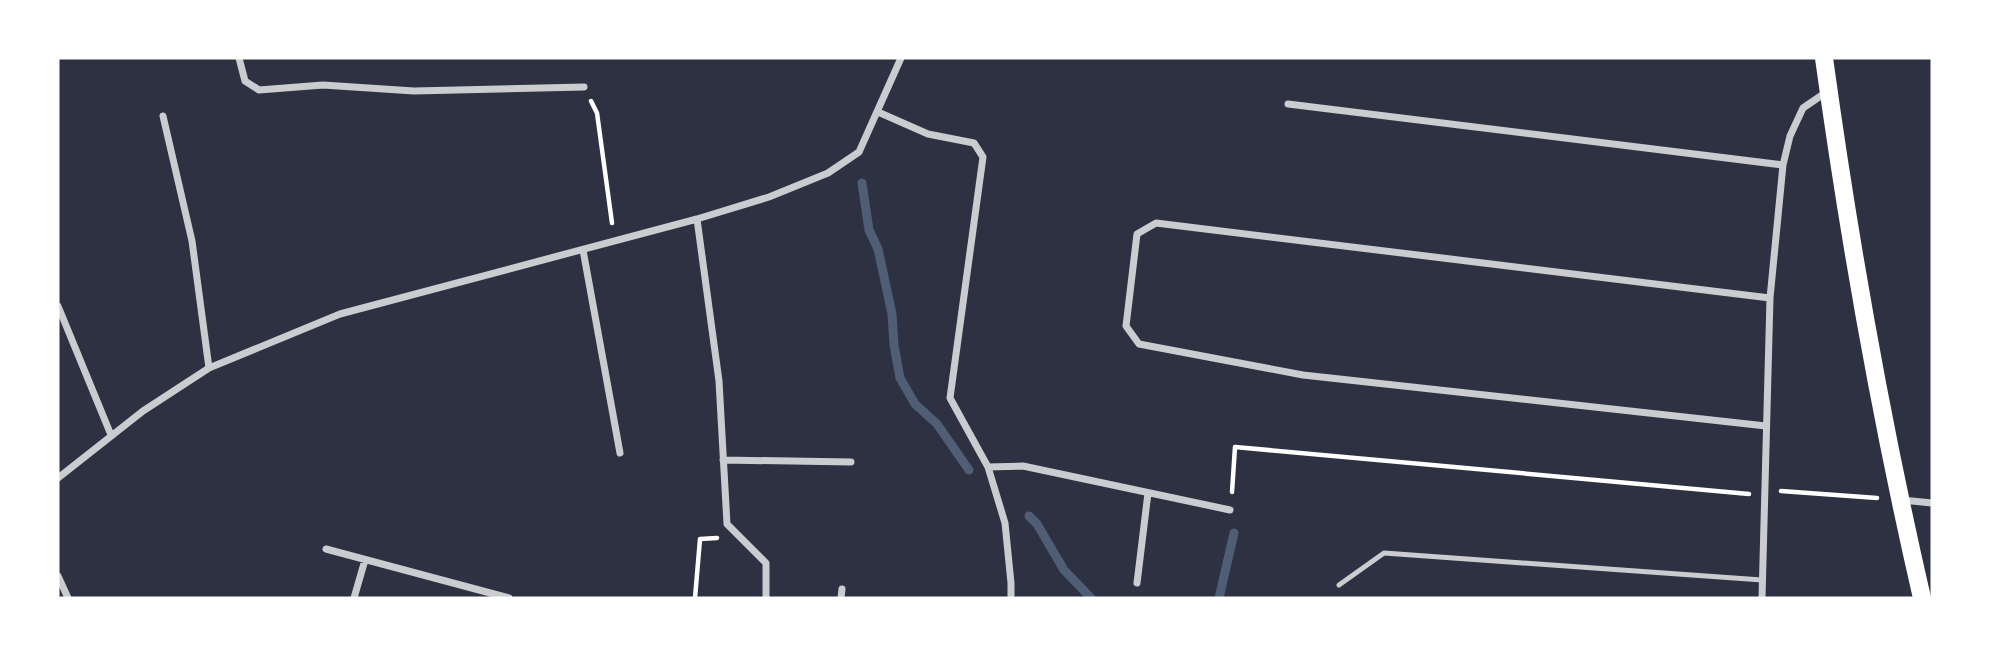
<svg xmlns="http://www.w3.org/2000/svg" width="1990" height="656" font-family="'Exo 2',sans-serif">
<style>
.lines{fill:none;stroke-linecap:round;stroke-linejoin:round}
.stream{stroke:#4f5d75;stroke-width:9}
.path{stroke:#fff;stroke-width:4.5}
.service{stroke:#caccd0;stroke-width:5}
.minor{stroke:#caccd0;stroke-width:7}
.primary{stroke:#fff;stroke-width:18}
</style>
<rect width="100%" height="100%" fill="#2d3142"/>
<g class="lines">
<!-- stream -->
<path class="stream" d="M862 183 869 230 878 249 892 314 894 345 900 378 915 404 937 424 969 470
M1029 516 1037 524 1064 570 1091 598
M1219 598 1234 533"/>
<!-- path -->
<path class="path" d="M591 101 597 113 612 223
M1781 491 1877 498
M1232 492 1235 447 1749 494
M695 598 700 539 717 538"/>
<!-- service -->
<path class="service" d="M1339 585 1384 553 1762 580"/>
<!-- minor -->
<path class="minor" d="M239 58 245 81 259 90 323 85 414 91 584 87
M1288 104 1783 165
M878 112 928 134 974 143 983 157 950 398 988 467 1005 523 1011 583V598
M163 116 192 241 209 368
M697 219 719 381 727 524 766 563V598
M583 250 620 453
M58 306 111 435
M1766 426 1303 375 1139 344 1126 326 1137 234 1156 223 1770 298
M723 460 851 462
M988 467 1023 466 1230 510
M58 478 143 411 209 368 340 314 697 219 769 197 828 173 859 152 901 58
M1902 500 1932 503
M326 549 509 598
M58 576 68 598
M1137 583 1148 493
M354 598 365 560
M841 598 842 589
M1762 598 1770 298 1783 165 1790 136 1803 108 1828 91"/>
<!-- primary -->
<path class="primary" d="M1824 58C1849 239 1881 420 1922 598"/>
</g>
<!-- border -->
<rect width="1990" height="656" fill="none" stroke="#ffffff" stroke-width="119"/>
</svg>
